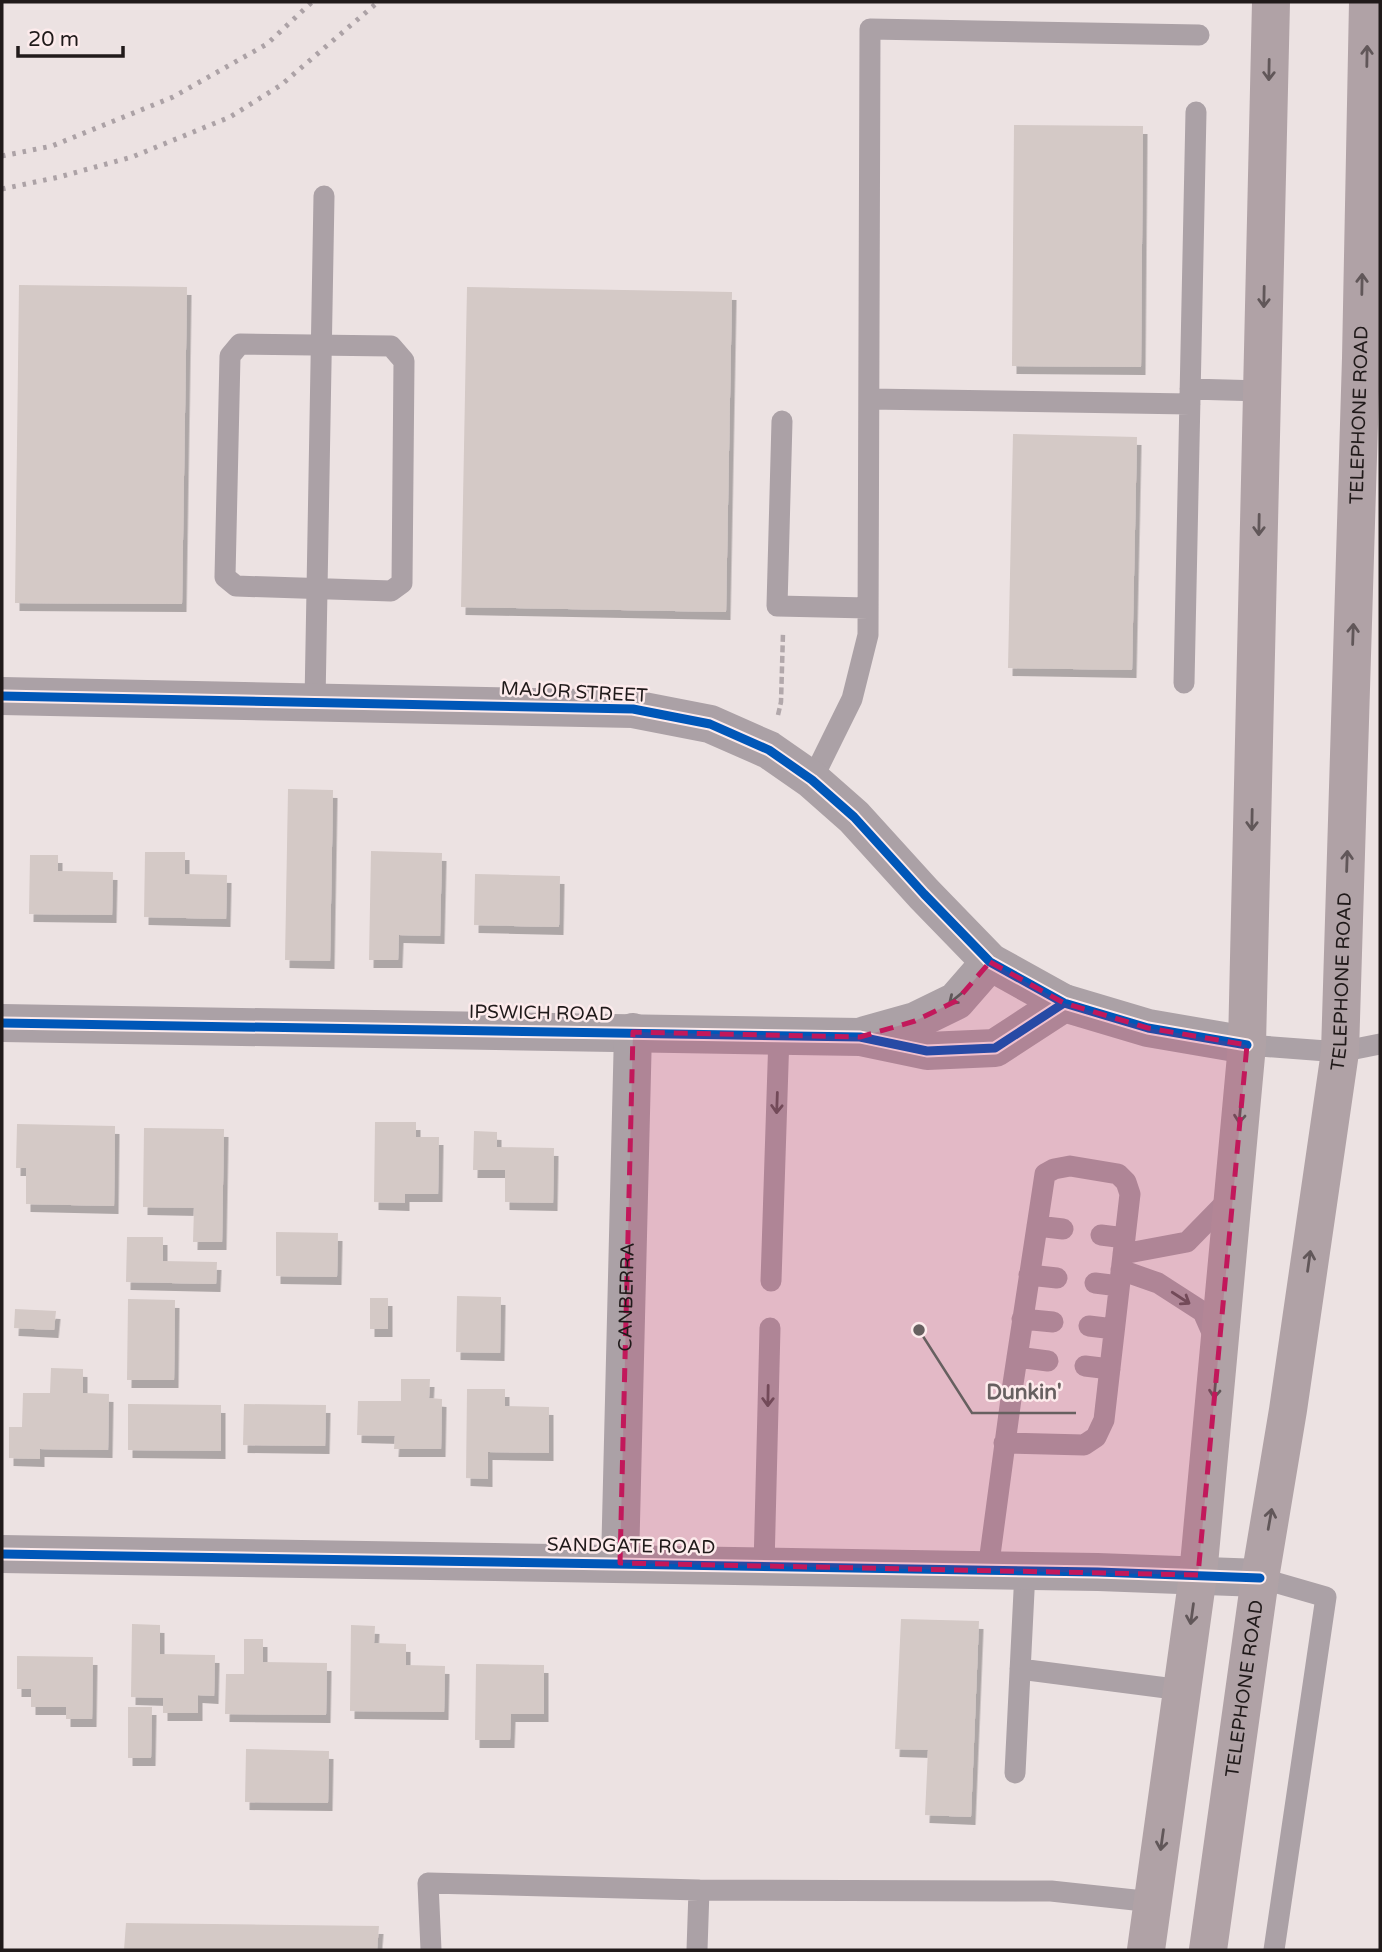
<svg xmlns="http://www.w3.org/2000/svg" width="1382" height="1952" font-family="'Varela Round',sans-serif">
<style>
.building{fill:#d4c9c6;filter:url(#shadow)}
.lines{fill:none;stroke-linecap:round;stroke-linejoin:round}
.path{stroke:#b2a8ab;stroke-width:4.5;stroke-dasharray:7 3.5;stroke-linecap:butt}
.lane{stroke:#aba1a6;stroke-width:21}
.street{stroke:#aba1a6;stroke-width:38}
.primary{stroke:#b0a2a6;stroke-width:38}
.rail{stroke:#aca2a6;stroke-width:5;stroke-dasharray:3.5 7;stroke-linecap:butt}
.cycleway-casing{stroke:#fdebec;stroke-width:13}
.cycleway{stroke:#0057b8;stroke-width:9}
.oneway{stroke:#615759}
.oneway2{stroke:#5f5759}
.marked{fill:#c2185b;fill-opacity:0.2;stroke:#c2185b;stroke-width:5;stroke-dasharray:14 9;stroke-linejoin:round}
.labels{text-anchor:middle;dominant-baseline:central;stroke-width:5;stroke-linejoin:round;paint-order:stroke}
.street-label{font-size:19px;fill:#201a1a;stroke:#fdebec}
.leader{fill:none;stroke:#676060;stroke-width:2.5}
.callout-dot{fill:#676060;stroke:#fdebec;stroke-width:2.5}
.callout-label{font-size:21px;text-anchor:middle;font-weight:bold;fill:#676060;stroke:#fdebec;stroke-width:5;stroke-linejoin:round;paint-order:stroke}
</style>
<defs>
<filter id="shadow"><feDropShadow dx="4.5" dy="8" stdDeviation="0" flood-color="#0004"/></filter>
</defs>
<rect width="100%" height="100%" fill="#ece2e2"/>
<!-- building -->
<path class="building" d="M1014 125 1143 126 1141 367 1012 366Z
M19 285 187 287 182 604 15 603Z
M467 287 732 292 726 612 461 607Z
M1013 434 1137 437 1132 670 1008 668Z
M288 789 333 790 330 961 285 960Z
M371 851 442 853 440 936 399 935 398 960H369Z
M145 852H185V874L227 875 226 919 144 917Z
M30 855H58V871L113 872 112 915 29 914Z
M475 874 560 876 559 927 474 925Z
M375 1122H416V1137H439L438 1194H405V1203L374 1202Z
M17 1124 115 1126 114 1206 26 1204V1168H16Z
M144 1128 224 1129 222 1242H193L194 1208 143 1207Z
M474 1131 497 1132V1147L554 1148 553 1203 505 1202V1170H473Z
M276 1232 338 1233 337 1277 276 1276Z
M127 1237H163V1261L217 1262 216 1284 126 1282Z
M457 1296 501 1297 500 1353 456 1352Z
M370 1298H388V1329H370Z
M128 1299 175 1300 174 1380H127Z
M15 1309 56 1311 54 1330 14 1328Z
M51 1368 83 1369V1393L109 1394 108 1450 40 1449V1459L9 1458V1427H22L23 1393H50Z
M401 1379H430L429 1398 442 1399 441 1449H394L395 1436 357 1435 358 1401H401Z
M467 1389H505V1406L549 1407V1453L488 1452V1479L466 1478Z
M128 1404 221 1405V1451L128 1450Z
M244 1404 326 1405 325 1446 243 1445Z
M901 1619 979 1621 971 1817 925 1815 928 1750 895 1749Z
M132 1624 160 1625V1654L215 1655 214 1696 198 1695V1713H163V1698L131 1697Z
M351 1625 375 1626 374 1643 406 1644V1665L445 1666 444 1712 350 1711Z
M244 1639H263V1662L327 1663 326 1715 225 1714 226 1674H244Z
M17 1656 93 1657 92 1719H66V1707H31V1689H17Z
M476 1664 544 1665V1714H511L510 1740H475Z
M128 1707H152L151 1758H128Z
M246 1749 329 1751 328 1803 245 1802Z
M126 1923 379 1926 377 1950H124Z"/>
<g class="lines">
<!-- path -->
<path class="path" d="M778 715 781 702 783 633"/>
<!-- lane -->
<path class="lane" d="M240 344 391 346 404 361 402 583 391 591 236 586 225 577 230 356Z
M1190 389 1262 391
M869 399 1190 404
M782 421 777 606 868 608
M1184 683 1196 112
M315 702 324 196
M812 780 852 699 868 635 870 29 1199 35
M1247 1045 1340 1052 1380 1044
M1037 1226 1063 1229
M1101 1235 1125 1238
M1123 1254 1187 1242 1231 1197
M1121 1270 1158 1283 1203 1312 1214 1337
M1029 1275 1057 1278
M771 1281 779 1035
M1095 1283 1119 1286
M1022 1319 1053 1322
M1089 1326 1114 1329
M1017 1357 1048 1361
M1085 1366 1110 1369
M764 1566 770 1328
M988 1570 1013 1384 1045 1174 1054 1169 1070 1166 1118 1174 1126 1182 1130 1194 1104 1420 1096 1437 1084 1445 1004 1443
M1260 1578 1326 1597 1274 1950
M1020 1669 1182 1690
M1015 1773 1025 1571
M431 1950 428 1883 699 1890
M697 1950 699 1890 1051 1891 1153 1902"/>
<!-- street -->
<g class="street">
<path d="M2 696 633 709 710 724 769 750 812 780 854 817 924 894 990 962 1064 1003 1148 1028 1247 1045"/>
<path d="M2 1023 860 1037 927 1051 995 1048 1064 1003"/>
<path d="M865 1035 915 1021 956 1001 990 962"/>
<path d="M2 1554 1098 1572 1260 1578"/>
<path id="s1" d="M620 1563 633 1032"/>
</g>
<!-- primary -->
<g class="primary">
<path d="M1146 1950 1198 1575 1247 1045 1271 2"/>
<path id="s2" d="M1208 1950 1260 1578 1288 1410 1340 1052 1361 358 1368 2"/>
</g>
<!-- rail -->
<path class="rail" d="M2 156 52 146 173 97 267 44 312 2
M2 189 59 177 132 157 230 117 281 85 378 2"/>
<defs>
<path id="cycleway" d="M2 696 633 709 710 724 769 750 812 780 854 817 924 894 990 962 1064 1003 1148 1028 1247 1045
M2 1023 860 1037 927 1051 995 1048 1064 1003
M2 1554 1098 1572 1260 1578"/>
</defs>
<!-- cycleway casing -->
<use href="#cycleway" class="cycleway-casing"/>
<!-- cycleway -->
<use href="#cycleway" class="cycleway"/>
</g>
<!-- one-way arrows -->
<defs><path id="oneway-shaft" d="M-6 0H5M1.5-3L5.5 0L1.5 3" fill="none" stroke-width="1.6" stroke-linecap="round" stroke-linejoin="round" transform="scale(1.75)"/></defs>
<g class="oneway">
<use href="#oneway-shaft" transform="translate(1367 56) rotate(-89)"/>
<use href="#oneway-shaft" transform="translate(1269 70) rotate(91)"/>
<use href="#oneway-shaft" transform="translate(1362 284) rotate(-89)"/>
<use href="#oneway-shaft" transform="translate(1264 297) rotate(91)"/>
<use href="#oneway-shaft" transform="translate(1259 525) rotate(91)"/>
<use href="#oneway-shaft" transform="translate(1353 634) rotate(-88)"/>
<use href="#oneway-shaft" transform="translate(1252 820) rotate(91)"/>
<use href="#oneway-shaft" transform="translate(1347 861) rotate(-88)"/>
<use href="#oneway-shaft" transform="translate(1240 1113) rotate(95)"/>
<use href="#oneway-shaft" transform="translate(1309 1261) rotate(-82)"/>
<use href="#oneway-shaft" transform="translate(1215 1388) rotate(95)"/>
<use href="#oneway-shaft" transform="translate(1270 1519) rotate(-80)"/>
<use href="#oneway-shaft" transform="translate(1192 1614) rotate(98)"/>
<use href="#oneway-shaft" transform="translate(1162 1840) rotate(98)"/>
</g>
<g class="oneway2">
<use href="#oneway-shaft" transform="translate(957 997) rotate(140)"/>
<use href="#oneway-shaft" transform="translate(777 1103) rotate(92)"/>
<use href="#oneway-shaft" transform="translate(1181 1298) rotate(33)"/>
<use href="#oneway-shaft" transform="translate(768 1396) rotate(91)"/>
</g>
<!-- marked area -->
<path class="marked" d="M990 962 1064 1003 1148 1028 1247 1045 1198 1575 620 1563 633 1032 860 1037 915 1021 956 1001Z"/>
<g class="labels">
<!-- street labels -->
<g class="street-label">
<text stroke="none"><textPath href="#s2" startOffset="1545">TELEPHONE ROAD</textPath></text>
<text transform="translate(574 692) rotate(3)">MAJOR STREET</text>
<text stroke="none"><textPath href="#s2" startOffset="978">TELEPHONE ROAD</textPath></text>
<text transform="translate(541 1013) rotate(1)">IPSWICH ROAD</text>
<text stroke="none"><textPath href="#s1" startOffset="266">CANBERRA</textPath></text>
<text transform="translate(631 1546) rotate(1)">SANDGATE ROAD</text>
<text stroke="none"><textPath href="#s2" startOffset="264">TELEPHONE ROAD</textPath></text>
</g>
</g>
<!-- callouts -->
<path class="leader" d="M919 1330L972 1413H1076"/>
<circle class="callout-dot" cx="919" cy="1330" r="7"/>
<g class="callout-label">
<text x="1024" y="1399">Dunkin'</text>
</g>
<!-- border -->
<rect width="1382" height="1952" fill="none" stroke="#201a1a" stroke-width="7"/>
<!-- scale -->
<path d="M18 46v10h105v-10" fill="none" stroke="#201a1a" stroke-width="3.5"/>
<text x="28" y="46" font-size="21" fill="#201a1a" stroke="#fdebec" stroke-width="5" paint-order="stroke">20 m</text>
</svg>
